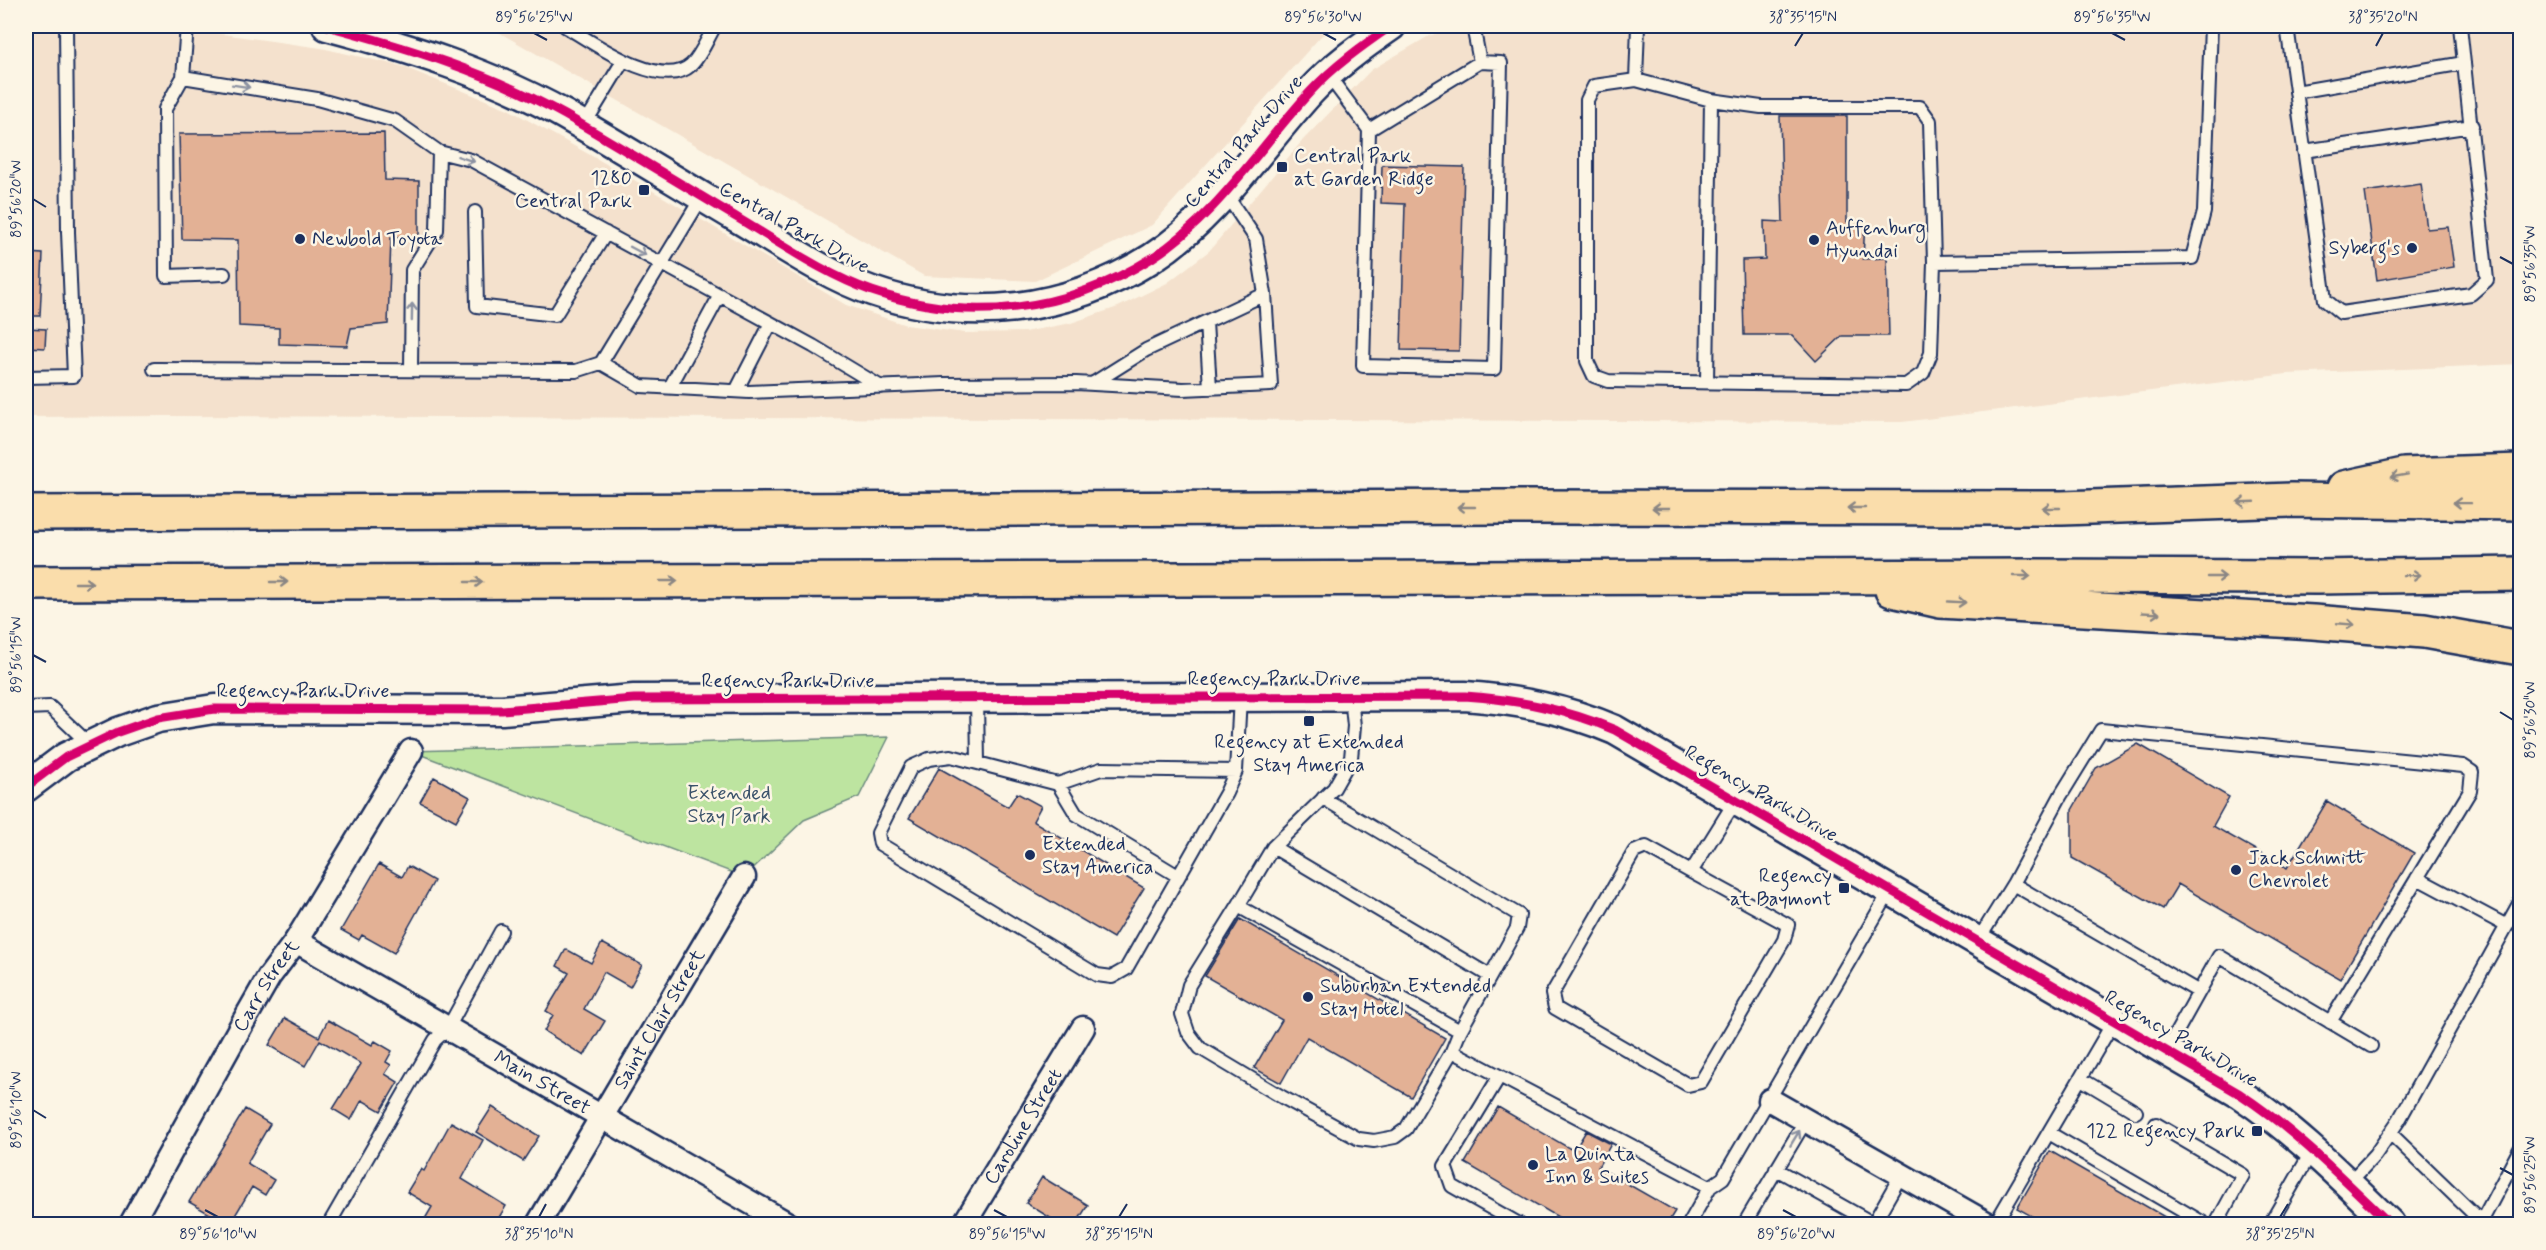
<svg xmlns="http://www.w3.org/2000/svg" width="2546" height="1250" font-family="Mynerve,sans-serif">
<style>
.built{fill:#f4e1cd}
.green{fill:#bde4a0;stroke:#6c8a7f;stroke-width:1.5}
.building{fill:#e3b195;stroke:#1b2f5e;stroke-width:1.5}
.lines{fill:none;stroke-linecap:round;stroke-linejoin:round}
.service-casing{stroke:#1b2f5e;stroke-width:16}
.minor-casing{stroke:#1b2f5e;stroke-width:27}
.tertiary-casing{stroke:#1b2f5e;stroke-width:33}
.motorway-casing{stroke:#1b2f5e;stroke-width:38}
.service{stroke:#fcf5e5;stroke-width:12}
.minor{stroke:#fcf5e5;stroke-width:22}
.tertiary{stroke:#fcf5e5;stroke-width:28}
.motorway{stroke:#faddab;stroke-width:33}
.cycleway-casing{stroke:#fcf5e5;stroke-width:13}
.cycleway{stroke:#d6006c;stroke-width:9}
.oneway{stroke:#8c92a2}
.oneway2{stroke:#8a8684}
.ticks{fill:none;stroke:#1b2f5e;stroke-width:2}
.poi-dot{fill:#1b2f5e;stroke:#fcf5e5;stroke-width:2}
.labels{text-anchor:middle;dominant-baseline:central;stroke-width:5;stroke-linejoin:round;paint-order:stroke}
.street-label{font-size:20px;fill:#1b2f5e;stroke:#fcf5e5}
.poi-label{font-size:20px;fill:#1b2f5e;stroke:#fcf5e5;text-anchor:start}
.park-label{font-size:20px;fill:#3b536b;stroke:#fcf5e5}
.neatline{fill:none;stroke:#1b2f5e;stroke-width:2}
.ticks-label{font-size:15px;text-anchor:middle;fill:#1b2f5e}
</style>
<rect width="100%" height="100%" fill="#fcf5e5"/>
<filter id="ink" filterUnits="userSpaceOnUse"><feTurbulence type="fractalNoise" baseFrequency=".0167" numOctaves="2"/><feDisplacementMap in="SourceGraphic" scale="12" xChannelSelector="R" yChannelSelector="G"/><feConvolveMatrix kernelMatrix="1 2 1 2 8 2 1 2 1" color-interpolation-filters="sRGB"/></filter>
<g filter="url(#ink)">
<!-- built -->
<path class="built" d="M26 26H166L321 48 401 66 508 109 624 174 846 305 906 325 965 333 1024 332 1071 323 1118 307 1167 283 1209 251 1303 140 1371 70 1429 36 1458 26H2514L2520 75V364L2287 374 1902 422 166 416 26 417Z
M488 26H1339L1321 36 1152 225 1035 281 924 276Z"/>
<!-- green -->
<path class="green" d="M889 737 859 797 804 820 744 877 411 751Z"/>
<!-- building -->
<path class="building" d="M1780 116H1847V222L1865 221 1863 259 1887 258 1889 336H1842L1816 361 1792 335H1744L1742 260 1765 259 1764 221 1783 222Z
M384 133 385 180 419 181V238H391L388 324 351 328 347 346 279 344V328L239 326 238 240 182 239 179 134Z
M1382 165 1464 167 1459 351 1401 350 1405 204 1381 203Z
M2421 184 2427 229 2448 227 2454 267 2377 280 2365 192Z
M26 253 43 254 40 316H26Z
M26 328 46 329 45 348 26 347Z
M2138 744 2229 797 2213 826 2287 868 2327 801 2414 853 2340 979 2178 884 2163 909 2072 858V810L2096 768Z
M939 768 1008 807 1017 793 1041 806 1033 821 1144 888 1113 938 909 818Z
M434 777 470 797 456 821 420 802Z
M379 864 402 877 408 866 434 881 394 953 362 935 359 940 341 930Z
M1240 919 1445 1038 1411 1097 1307 1037 1281 1083 1254 1068 1282 1020 1205 976Z
M602 943 642 965 630 987 604 972 584 1009 605 1021 584 1056 544 1031 553 1015 546 1011 569 973 557 966 566 949 591 963Z
M285 1018 319 1037 328 1020 372 1045 375 1041 392 1051 386 1062 391 1065 385 1074 398 1082 381 1111 362 1100 351 1120 333 1109 361 1064 320 1040 305 1066 269 1045Z
M492 1107 539 1136 523 1161 476 1132Z
M1498 1107 1574 1151 1586 1131 1611 1144 1598 1167 1675 1211 1667 1224H1570L1465 1163Z
M245 1109 270 1124 247 1163 274 1180 265 1195 252 1187 230 1224H227L189 1202Z
M451 1122 483 1140 462 1179 506 1206 495 1224H422L432 1207 407 1192 421 1169 424 1171Z
M2050 1151 2177 1224H2046L2017 1208Z
M1042 1177 1088 1205 1076 1224H1060L1026 1203Z"/>
<g class="lines">
<defs>
<path id="service" d="M187 26 183 77 165 109 166 276 224 274
M565 26C592 42 661 92 691 65 701 56 708 37 715 26
M1473 26 1480 62
M1638 26 1636 80 1594 86 1587 100V361L1594 376 1608 381 1906 385 1923 373 1931 353 1934 262 2192 258 2204 212 2211 26
M2287 26 2325 300 2341 313 2471 294 2487 280 2460 26
M1480 62 1501 63 1494 369 1363 366 1369 130Z
M1328 75 1369 130
M183 77 317 99 395 121 439 152
M1636 80 1711 100 1761 107H1920L1930 121 1934 262
M2296 92 2464 63
M584 125 623 61
M2304 151 2472 126
M475 212 477 306 555 315 606 233
M1206 322 1210 388
M601 363 641 386 749 392 944 384 1076 383 1183 389 1271 385 1265 294 1256 239 1225 193
M154 369 576 371 601 363 702 197
M411 370 412 270 437 230 439 152 471 160 813 346 881 387
M26 377 74 376 68 232 66 26
M1707 382 1711 100
M1092 384 1146 350 1265 294
M670 387 720 295
M736 391 771 323
M1351 697 1354 726 1351 758 1334 788 1273 847 1238 906 1460 1031 1452 1051 1710 1187
M977 698 978 763
M26 708 50 707 89 744
M1236 771 1101 769 1058 784 951 756 929 759 911 767 878 833 880 844 1097 975 1112 977 1126 969 1226 793 1236 771 1240 697
M1058 784 1076 814 1178 876
M1323 798 1519 915 1517 928 1460 1031
M1273 847 1490 976
M1691 872 1646 847 1634 852 1552 994 1555 1008 1688 1085 1701 1082 1784 940 1788 925 1691 872 1736 800
M2417 878 2507 926
M2013 884 2061 795 2101 730 2463 766 2472 772 2470 791 2330 1022
M1238 906 1189 985 1182 1014 1188 1032 1200 1048 1282 1097 1359 1139 1374 1141 1395 1137 1406 1129 1452 1051
M1977 942 2013 884 2199 992
M2166 1051 2219 956 2371 1046
M1499 1077 1445 1166 1452 1186 1519 1224
M2081 1079 2136 1112
M2156 1124 2243 1175 2216 1224
M2049 1133 2205 1224
M2390 1133 2481 1221
M1776 1169 1874 1224
M2348 1184 2375 1155 2399 1120 2520 902
M329 1224 435 1040 448 1028 501 931
M754 1224 763 1210
M1689 1224 1710 1187 1723 1178 1890 891
M1744 1224 1806 1120
M1873 1224 1901 1175
M1995 1224 2114 1021
M2270 1224 2312 1151
M2480 1224 2520 1149"/>
<g id="minor">
<path id="s1" d="M296 941 788 1224"/>
<path d="M1770 1100 1988 1224"/>
<path id="s2" d="M131 1224 242 1024 269 977 296 941 411 751"/>
<path id="s3" d="M538 1224 744 877"/>
<path id="s4" d="M964 1224 1083 1028"/>
</g>
<path id="tertiary" d="M327 26C409 48 490 73 565 115 624 149 682 185 741 220 783 245 826 275 872 291 968 324 1066 312 1152 258 1217 216 1258 149 1310 92 1334 66 1362 46 1391 26
M26 787 66 757 118 732 158 718 214 709 502 710 634 699 1465 696C1518 700 1566 709 1615 730L2240 1094C2296 1131 2342 1178 2390 1224"/>
<path id="motorway" d="M2344 488 2404 475 2520 471
M26 513 1506 507 2062 508 2291 500 2520 503
M26 583 2035 576 2317 577 2520 574
M1892 590 1940 601 2313 622 2424 631 2520 648"/>
</defs>
<!-- service casing -->
<use href="#service" class="service-casing"/>
<!-- minor casing -->
<use href="#minor" class="minor-casing"/>
<!-- tertiary casing -->
<use href="#tertiary" class="tertiary-casing"/>
<!-- motorway casing -->
<use href="#motorway" class="motorway-casing"/>
<!-- service -->
<use href="#service" class="service"/>
<!-- minor -->
<use href="#minor" class="minor"/>
<!-- tertiary -->
<use href="#tertiary" class="tertiary"/>
<!-- motorway -->
<use href="#motorway" class="motorway"/>
<defs>
<path id="cycleway" d="M327 26C409 48 490 73 565 115 624 149 682 185 741 220 783 245 826 275 872 291 968 324 1066 312 1152 258 1217 216 1258 149 1310 92 1334 66 1362 46 1391 26
M26 787 66 757 118 732 158 718 214 709 502 710 634 699 1465 696C1518 700 1566 709 1615 730L2240 1094C2296 1131 2342 1178 2390 1224"/>
</defs>
<!-- cycleway casing -->
<use href="#cycleway" class="cycleway-casing"/>
<!-- cycleway -->
<use href="#cycleway" class="cycleway"/>
</g>
<!-- one-way arrows -->
<defs><path id="oneway-shaft" d="M-6 0H5M1.5-3L5.5 0L1.5 3" fill="none" stroke-width="1.6" stroke-linecap="round" stroke-linejoin="round" transform="scale(1.5)"/></defs>
<g class="oneway">
<use href="#oneway-shaft" transform="translate(241 86) rotate(9)"/>
<use href="#oneway-shaft" transform="translate(466 159) rotate(18)"/>
<use href="#oneway-shaft" transform="translate(638 251) rotate(28)"/>
<use href="#oneway-shaft" transform="translate(412 312) rotate(-89)"/>
<use href="#oneway-shaft" transform="translate(1795 1138) rotate(-59)"/>
</g>
<g class="oneway2">
<use href="#oneway-shaft" transform="translate(2399 476) rotate(170)"/>
<use href="#oneway-shaft" transform="translate(2246 502) rotate(178)"/>
<use href="#oneway-shaft" transform="translate(2462 503) rotate(-179)"/>
<use href="#oneway-shaft" transform="translate(1466 507) rotate(180)"/>
<use href="#oneway-shaft" transform="translate(1661 508) rotate(-180)"/>
<use href="#oneway-shaft" transform="translate(1856 508) rotate(-180)"/>
<use href="#oneway-shaft" transform="translate(2051 508) rotate(-180)"/>
<use href="#oneway-shaft" transform="translate(2412 575) rotate(-1)"/>
<use href="#oneway-shaft" transform="translate(2022 576)"/>
<use href="#oneway-shaft" transform="translate(2217 577)"/>
<use href="#oneway-shaft" transform="translate(669 581)"/>
<use href="#oneway-shaft" transform="translate(279 582)"/>
<use href="#oneway-shaft" transform="translate(474 582)"/>
<use href="#oneway-shaft" transform="translate(84 583)"/>
<use href="#oneway-shaft" transform="translate(1957 602) rotate(3)"/>
<use href="#oneway-shaft" transform="translate(2151 613) rotate(3)"/>
<use href="#oneway-shaft" transform="translate(2346 624) rotate(5)"/>
</g>
</g>
<!-- ticks -->
<path class="ticks" d="M534 33 547 40M1323 33 1336 40M2112 33 2125 40M1795 46 1803 33M2376 46 2383 33M33 199 46 207M2500 257 2513 264M33 655 46 662M2500 712 2513 720M33 1110 46 1118M2500 1168 2513 1175M205 1210 218 1217M994 1210 1007 1217M1783 1210 1796 1217M539 1217 546 1204M1119 1217 1127 1204M2280 1217 2288 1204"/>
<!-- markers -->
<g class="poi-dot">
<rect x="1276" y="161" width="12" height="12" rx="3"/>
<rect x="638" y="184" width="12" height="12" rx="3"/>
<circle cx="300" cy="239" r="6"/>
<circle cx="1814" cy="240" r="6"/>
<circle cx="2412" cy="248" r="6"/>
<rect x="1303" y="715" width="12" height="12" rx="3"/>
<circle cx="1030" cy="855" r="6"/>
<circle cx="2236" cy="870" r="6"/>
<rect x="1838" y="882" width="12" height="12" rx="3"/>
<circle cx="1308" cy="997" r="6"/>
<rect x="2251" y="1125" width="12" height="12" rx="3"/>
<circle cx="1533" cy="1165" r="6"/>
</g>
<g class="labels">
<!-- street labels -->
<g class="street-label">
<text transform="translate(1244 142) rotate(-49)">Central Park Drive</text>
<text transform="translate(794 228) rotate(29)">Central Park Drive</text>
<text x="1274" y="679">Regency Park Drive</text>
<text x="788" y="681">Regency Park Drive</text>
<text x="303" y="691">Regency Park Drive</text>
<text transform="translate(1761 794) rotate(30)">Regency Park Drive</text>
<text stroke="none"><textPath href="#s2" startOffset="274">Carr Street</textPath></text>
<text stroke="none"><textPath href="#s3" startOffset="238">Saint Clair Street</textPath></text>
<text transform="translate(2181 1039) rotate(30)">Regency Park Drive</text>
<text stroke="none"><textPath href="#s1" startOffset="284">Main Street</textPath></text>
<text stroke="none"><textPath href="#s4" startOffset="114">Caroline Street</textPath></text>
</g>
<!-- poi labels -->
<g class="poi-label">
<text x="1294" y="156">Central Park<tspan x="1294" dy="23">at Garden Ridge</tspan></text>
<text x="632" y="178" text-anchor="end">1280<tspan x="632" dy="23">Central Park</tspan></text>
<text x="1826" y="228">Auffenburg<tspan x="1826" dy="23">Hyundai</tspan></text>
<text x="312" y="239">Newbold Toyota</text>
<text x="2400" y="248" text-anchor="end">Syberg's</text>
<text x="1309" y="742" text-anchor="middle">Regency at Extended<tspan x="1309" dy="23">Stay America</tspan></text>
<text x="1042" y="844">Extended<tspan x="1042" dy="23">Stay America</tspan></text>
<text x="2248" y="858">Jack Schmitt<tspan x="2248" dy="23">Chevrolet</tspan></text>
<text x="1832" y="876" text-anchor="end">Regency<tspan x="1832" dy="23">at Baymont</tspan></text>
<text x="1320" y="986">Suburban Extended<tspan x="1320" dy="23">Stay Hotel</tspan></text>
<text x="2245" y="1131" text-anchor="end">122 Regency Park</text>
<text x="1545" y="1154">La Quinta<tspan x="1545" dy="23">Inn &amp; Suites</tspan></text>
</g>
<!-- park labels -->
<g class="park-label">
<text x="729" y="793">Extended<tspan x="729" dy="23">Stay Park</tspan></text>
</g>
</g>
<!-- margin -->
<rect width="2546" height="1250" fill="none" stroke="#fcf5e5" stroke-width="66"/>
<rect x="33" y="33" width="2480" height="1184" class="neatline"/>
<g class="ticks-label">
<text x="534" y="22">89°56'25"W</text>
<text x="1323" y="22">89°56'30"W</text>
<text x="1803" y="22">38°35'15"N</text>
<text x="2112" y="22">89°56'35"W</text>
<text x="2383" y="22">38°35'20"N</text>
<text transform="translate(16 199) rotate(-90)" y="5">89°56'20"W</text>
<text transform="translate(2530 264) rotate(-90)" y="5">89°56'35"W</text>
<text transform="translate(16 655) rotate(-90)" y="5">89°56'15"W</text>
<text transform="translate(2530 720) rotate(-90)" y="5">89°56'30"W</text>
<text transform="translate(16 1110) rotate(-90)" y="5">89°56'10"W</text>
<text transform="translate(2530 1175) rotate(-90)" y="5">89°56'25"W</text>
<text x="218" y="1239">89°56'10"W</text>
<text x="539" y="1239">38°35'10"N</text>
<text x="1007" y="1239">89°56'15"W</text>
<text x="1119" y="1239">38°35'15"N</text>
<text x="1796" y="1239">89°56'20"W</text>
<text x="2280" y="1239">38°35'25"N</text>
</g>
</svg>
